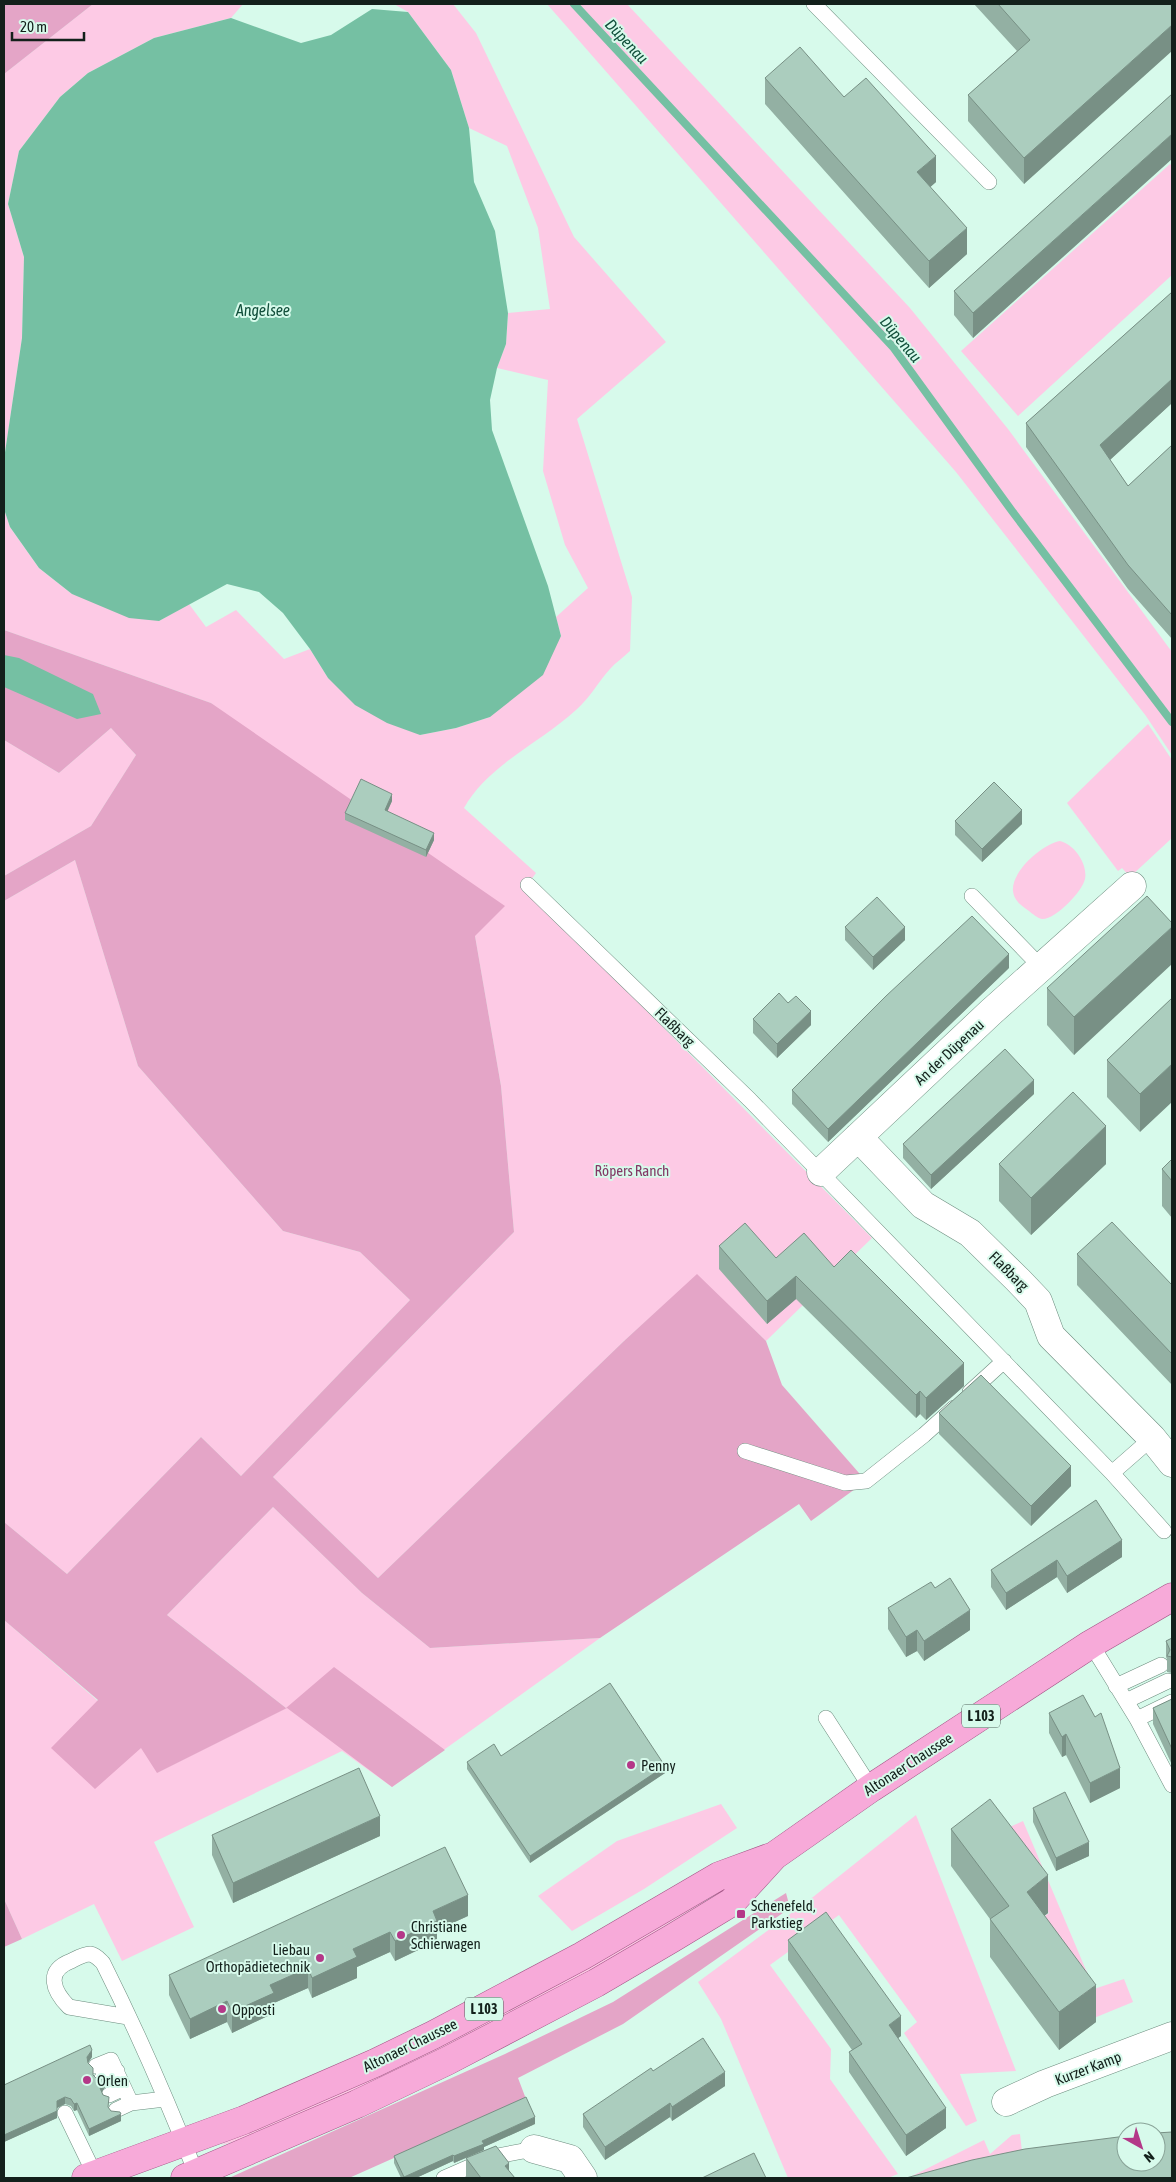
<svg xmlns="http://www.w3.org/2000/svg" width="1176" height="2182" font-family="'Asap Condensed',sans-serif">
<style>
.green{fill:#fdcae5}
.forest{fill:#e4a5c7}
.water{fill:#75c0a3}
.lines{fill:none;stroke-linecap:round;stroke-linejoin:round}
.stream{stroke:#75c0a3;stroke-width:8}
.service-casing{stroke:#6c8c7e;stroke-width:16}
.minor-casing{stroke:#6c8c7e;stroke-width:29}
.primary-casing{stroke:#a35586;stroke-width:29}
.service{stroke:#fff;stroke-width:15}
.minor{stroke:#fff;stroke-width:28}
.primary{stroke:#f7aad9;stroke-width:28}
.wall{fill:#93b0a3}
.shaded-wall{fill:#789085}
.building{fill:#abcdbe;stroke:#789085}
.poi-dot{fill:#b43888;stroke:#d7faeb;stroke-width:2}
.labels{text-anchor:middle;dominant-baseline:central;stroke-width:4;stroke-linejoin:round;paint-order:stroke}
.shield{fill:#d7faeb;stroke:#4e6159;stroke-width:1}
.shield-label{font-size:14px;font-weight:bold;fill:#13201b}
.street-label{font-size:15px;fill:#13201b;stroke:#d7faeb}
.park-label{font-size:15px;fill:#833966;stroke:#d7faeb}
.poi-label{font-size:15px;fill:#13201b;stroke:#d7faeb;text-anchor:start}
.water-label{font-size:16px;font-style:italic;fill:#124f3b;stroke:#d7faeb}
</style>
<rect width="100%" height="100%" fill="#d7faeb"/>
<!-- green -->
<path class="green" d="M93 4H243L231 18 154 38 88 73 60 97 19 151 8 204 24 257 22 338 4 459V74Z
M394 4H453L476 33 574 237 666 342 577 419 632 597 630 651C624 657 616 662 610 669 598 682 590 698 576 710 540 743 488 765 464 808L536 873 525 888 872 1238 766 1341 697 1275 624 1341 378 1578 273 1477 514 1232 501 1086 475 936 211 703 4 630V509L10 527 39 568 72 594 159 621 189 604 206 627 236 610 284 659 310 649 328 678 420 735 456 728 490 717 561 636 556 617 588 588 565 545 543 471 548 380 497 368 506 344 508 313 550 309 538 228 507 146 469 128 451 70 408 12Z
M547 4H627L910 308 1008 429 1172 652V755L1146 716 956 472Z
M1170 164 1172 166V275L1018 416 961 351Z
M1148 724 1172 760V838L1130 877 1122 868 1118 871 1067 803Z
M111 728 136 755 91 826 4 876V740L59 773Z
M1060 841C1074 844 1088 864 1085 879 1082 892 1055 920 1042 919 1037 918 1033 914 1029 911 1022 906 1014 901 1013 891 1011 871 1043 844 1060 841Z
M75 860 138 1066 283 1231 360 1252 410 1300 241 1476 201 1437 67 1574 4 1522V901Z
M273 1507 362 1593 430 1648 600 1638 392 1787 342 1751 154 1842 194 1927 122 1961 94 1904 22 1939 4 1899V1620L98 1701 142 1747 158 1772 286 1708 167 1615Z
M721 1804 737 1828 644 1889 572 1931 538 1896 617 1841Z
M916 1815 1016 2071 960 2074 977 2121 966 2126 904 2033 917 2022 839 1915 770 1965 831 2049 830 2079 898 2174 888 2178H788L721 2019 698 1982 813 1897Z
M1023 1821 1094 1989 1124 1979 1133 2002 1094 2018 1028 1929 1049 1913 990 1836Z
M701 1895 704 1902C659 1929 614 1958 568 1983 461 2042 350 2094 237 2141L221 2145 236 2135Z
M1020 2134 1025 2178H908L984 2140 990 2154 1012 2135Z"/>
<!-- forest -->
<path class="forest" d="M4 4H93L4 74Z
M4 630 211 703 505 906 475 936 501 1086 514 1232 273 1477 378 1578 624 1341 697 1274 766 1341 782 1385 866 1481 811 1521 799 1504 600 1638 430 1648 362 1593 273 1507 167 1615 286 1708 334 1667 445 1750 392 1787 287 1708 157 1773 141 1748 95 1789 51 1748 98 1700 4 1620V1522L67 1574 201 1437 241 1476 410 1300 360 1252 283 1231 138 1066 75 860 4 901V876L91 826 136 755 111 728 59 773 4 740Z
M786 1893 790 1908 623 2024 518 2078 526 2099 349 2178H229L505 2054 613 2002Z
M4 1899 22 1939 4 1947Z"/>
<!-- water -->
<path class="water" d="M372 9 408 12 451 70 469 128 474 182 495 231 508 313 506 344 497 368 490 400 492 430 548 586 561 636 543 675 490 717 456 728 420 735 387 723 355 705 328 678 310 649 283 613 259 592 227 584 159 621 129 618 72 594 39 568 10 527 4 509V459L22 338 24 257 8 204 19 151 60 97 88 73 154 38 231 18 301 43 331 35Z
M4 655 19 658 93 694 101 714 77 719 4 687Z"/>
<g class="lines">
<!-- stream -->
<path class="stream" d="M574 4 893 347 1012 511 1172 722"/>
<defs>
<path id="service" d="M814 4 989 182
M528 885 750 1100 1112 1473 1164 1531
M972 896 1041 967
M970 1392 1004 1361
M745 1451 845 1483 866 1481 924 1435 954 1408
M1112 1473 1152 1438
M1091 1644 1137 1719 1172 1785
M1116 1686 1161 1665
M1126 1701 1168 1681
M826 1718 871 1788
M1137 1719 1172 1702
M128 2017 69 2007C53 1991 45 1971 71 1961 77 1958 84 1954 90 1954 96 1955 99 1959 103 1963 137 2031 168 2102 196 2173
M96 2066 111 2060 131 2103
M102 2078 117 2071
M109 2095 124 2088
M116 2110 131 2103 165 2099
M65 2113 95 2175
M444 2178 492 2157 534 2149"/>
<path id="minor" d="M858 1137 923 1205 970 1233 1018 1280 1038 1301 1051 1336 1152 1438 1172 1463
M821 1172 991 1012 1132 886
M1006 2102 1045 2084 1172 2036
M534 2149 570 2159 583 2178"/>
<path id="primary" d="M86 2178 244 2120 375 2063 433 2035 582 1956 719 1876 771 1857
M185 2178 357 2104 447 2061 596 1983 671 1939 732 1902 774 1856 871 1788 1091 1644 1172 1597"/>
</defs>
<!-- service casing -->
<use href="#service" class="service-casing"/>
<!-- minor casing -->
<use href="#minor" class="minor-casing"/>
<!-- primary casing -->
<use href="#primary" class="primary-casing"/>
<!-- service -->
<use href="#service" class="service"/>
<!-- minor -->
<use href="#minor" class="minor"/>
<!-- primary -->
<use href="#primary" class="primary"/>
</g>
<!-- wall -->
<path class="wall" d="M974 4H1172L1024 184 968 121V95L1017 51Z
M765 78 844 97 936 182 930 187 967 254 929 288 765 104Z
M1172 94 973 338 954 315V291Z
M1172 292V403L1110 460 1128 486 1172 445V639L1128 589 1026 447V423Z
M392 801 387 811 434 840 426 857 345 820V813Z
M955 821 1022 824 982 862 955 835Z
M1172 923 1074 1055 1047 1025V988Z
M845 927 905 940 873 970 845 940Z
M1009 968 828 1142 792 1104V1090Z
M1172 998 1140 1132 1107 1097V1060Z
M753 1019 811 1025 777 1058 753 1033Z
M1034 1094 931 1189 903 1158V1144Z
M1172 1159V1218L1162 1206V1169Z
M999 1164H1106L1031 1235 999 1201Z
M719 1246 776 1258 834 1267 964 1386 926 1420 920 1414 916 1418 796 1299 767 1324 719 1269Z
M1077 1254 1172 1285V1385L1077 1285Z
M939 1413 1071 1486 1031 1526 939 1434Z
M1096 1500 1122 1557 1067 1593 1057 1577 1006 1610 991 1587V1570Z
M935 1588 970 1630 924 1661 917 1651 906 1657 888 1629V1608Z
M1172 1638V1673L1167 1672V1659L1166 1657V1641Z
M1172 1699V1765L1153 1724V1708Z
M1049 1713 1120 1788 1090 1803 1066 1755 1062 1757 1049 1733Z
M501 1756 665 1773 530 1863 467 1769V1762Z
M1033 1808 1089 1856 1056 1871 1033 1822Z
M951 1829 1048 1913 1044 1916 1096 2022 1059 2050 990 1957V1919L951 1866Z
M212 1835 380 1836 233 1903 212 1855Z
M468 1916 437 1930V1941L395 1961 390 1952 357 1967V1978L312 1998 308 1988 274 2003V2013L232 2033 227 2022 190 2039 169 1995V1975Z
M788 1940 901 2036 898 2038 946 2128 906 2156 849 2072V2052L852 2050 788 1960Z
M92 2057 88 2063 93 2075 105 2087 102 2092 108 2108 121 2121 89 2136 77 2110 74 2111 71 2106 65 2104 57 2108V2118L4 2142V2085Z
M653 2071 725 2086 672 2121 670 2117 605 2160 583 2127V2114Z
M535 2124 484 2147V2150L454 2163 453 2161 416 2178H401L394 2163V2156Z
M466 2158 509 2171 515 2178H466Z"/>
<!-- shaded-wall -->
<path class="shaded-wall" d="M1172 25V51L1024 184V158Z
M1172 134V159L973 338V313Z
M936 156V182L917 199V172Z
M967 228V254L929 288V261Z
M1172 379V403L1100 469V445Z
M392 794V801L385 817V810Z
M1022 810V824L982 862V849Z
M434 833V840L426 857V850Z
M905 927V940L873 970V957Z
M1172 927V964L1074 1055V1017Z
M1009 954V968L828 1142V1129Z
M811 1011V1025L777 1058V1044Z
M1172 1064V1102L1140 1132V1094Z
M1034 1080V1094L931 1189V1175Z
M1106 1126V1164L1031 1235V1198Z
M796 1276V1299L767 1324V1301Z
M964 1363V1386L926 1420V1398Z
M920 1391V1414L916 1418V1395Z
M1071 1466V1486L1031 1526V1506Z
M1122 1540V1557L1067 1593V1576Z
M1057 1560V1577L1006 1610V1593Z
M970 1610V1630L924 1661V1641Z
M917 1630V1651L906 1657V1637Z
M1066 1734V1755L1062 1757V1737Z
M665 1766V1773L530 1863V1856Z
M1120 1768V1788L1090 1803V1783Z
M380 1816V1836L233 1903V1883Z
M1089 1842V1856L1056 1871V1858Z
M1048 1875V1913L1027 1929V1892Z
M468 1895V1916L437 1930V1941L395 1961V1941L433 1911Z
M390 1932V1952L357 1967V1978L312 1998V1978L353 1949Z
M308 1968V1988L274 2003V2013L232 2033V2012L270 1985Z
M1096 1985V2022L1059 2050V2012Z
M227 2001V2022L190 2039V2019Z
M901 2016V2036L889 2045V2025Z
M92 2050V2057L87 2064V2057Z
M725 2072V2086L672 2121V2107Z
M105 2080V2087L100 2095V2088Z
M65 2097V2104L57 2108V2101Z
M77 2103V2110L74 2111V2104Z
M670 2103V2117L605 2160V2147Z
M946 2108V2128L906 2156V2135Z
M57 2111V2118L4 2142V2135Z
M121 2114V2121L89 2136V2129Z
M535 2117V2124L484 2147V2150L454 2163V2156L482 2141Z
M453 2155V2161L416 2178H404V2177Z
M509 2163V2178L505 2166Z"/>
<!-- building -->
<path class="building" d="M998 4H1172V25L1024 158 968 95 1030 40Z
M800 47 844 97 866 78 936 156 917 172 967 228 929 261 765 78Z
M1172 94V134L973 313 954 291Z
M1172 292V379L1100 445 1128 486 1172 445V615L1128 565 1026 423Z
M361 779 392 794 385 810 434 833 426 850 345 813Z
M994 782 1022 810 982 849 955 821Z
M1147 896 1172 923V927L1074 1017 1047 988Z
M877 897 905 927 873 957 845 927Z
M972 916 1009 954 828 1129 792 1090 886 996Z
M779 993 788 1003 796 996 811 1011 777 1044 753 1019Z
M1172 998V1064L1140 1094 1107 1060Z
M1005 1049 1034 1080 931 1175 903 1144Z
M1073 1092 1106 1126 1031 1198 999 1164Z
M1172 1159V1181L1162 1169Z
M1112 1222 1172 1285V1354L1077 1254Z
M745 1223 776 1258 804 1233 834 1267 851 1250 964 1363 926 1398 920 1391 916 1395 796 1276 767 1301 719 1246Z
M981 1375 1071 1466 1031 1506 939 1413Z
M1096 1500 1122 1540 1067 1576 1057 1560 1006 1593 991 1570Z
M950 1578 970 1610 924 1641 917 1630 906 1637 888 1608 931 1582 935 1588Z
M1172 1638V1657L1167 1656 1170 1650 1166 1641Z
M610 1683 665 1766 530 1856 467 1762 494 1744 501 1756Z
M1083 1695 1095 1717 1101 1713 1120 1768 1090 1783 1066 1734 1062 1737 1049 1713Z
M1172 1699V1749L1153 1708Z
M359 1768 380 1816 233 1883 212 1835Z
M1065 1792 1089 1842 1056 1858 1033 1808Z
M990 1799 1048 1875 1027 1892 1096 1985 1059 2012 990 1919 1009 1906 951 1829Z
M445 1847 468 1895 433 1911 437 1921 395 1941 390 1932 353 1949 357 1957 312 1978 308 1968 270 1985 274 1993 232 2012 227 2001 190 2019 169 1975Z
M826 1912 901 2016 889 2025 946 2108 906 2135 849 2052 862 2044 788 1940Z
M703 2038 725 2072 672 2107 670 2103 605 2147 583 2114 651 2068 653 2071Z
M90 2045 92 2050 87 2057 88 2063 93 2068V2075L96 2078 105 2080 100 2088 103 2095 109 2097 108 2107 111 2111 120 2112 121 2114 89 2129 77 2103 74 2104 71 2099 65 2097 57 2101V2111L4 2135V2085Z
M526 2097 535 2117 482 2141 484 2144 454 2156 453 2155 404 2177 394 2156Z
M1172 2132V2178H906L972 2160 1025 2149 1126 2136V2162H1156V2133Z
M496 2146 509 2163 505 2166 515 2178H481L466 2158Z
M754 2153 766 2178H702Z"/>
<!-- markers -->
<g class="poi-dot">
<circle cx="631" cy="1765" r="5"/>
<rect x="736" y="1909" width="10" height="10" rx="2.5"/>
<circle cx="401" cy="1935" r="5"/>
<circle cx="320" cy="1958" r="5"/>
<circle cx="222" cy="2009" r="5"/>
<circle cx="87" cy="2080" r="5"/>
</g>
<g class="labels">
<!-- shield labels -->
<g class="shield">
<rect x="962" y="1704.5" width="38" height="23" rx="4"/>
<rect x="465" y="1997.5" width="38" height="23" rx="4"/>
</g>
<g class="shield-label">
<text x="981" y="1716">L 103</text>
<text x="484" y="2009">L 103</text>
</g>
<!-- street labels -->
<g class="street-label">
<text transform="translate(675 1027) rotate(44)">Flaßbarg</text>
<text transform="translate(949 1052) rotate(-43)">An der Düpenau</text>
<text transform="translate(1009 1271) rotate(45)">Flaßbarg</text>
<text transform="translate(908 1764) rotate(-33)">Altonaer Chaussee</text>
<text transform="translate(410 2045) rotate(-26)">Altonaer Chaussee</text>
<text transform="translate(1088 2068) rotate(-21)">Kurzer Kamp</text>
</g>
<!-- park labels -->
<g class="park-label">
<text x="632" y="1170">Röpers Ranch</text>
</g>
<!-- poi labels -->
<g class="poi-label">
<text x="641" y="1765">Penny</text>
<text x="751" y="1905">Schenefeld,<tspan x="751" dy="17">Parkstieg</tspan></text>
<text x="411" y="1926">Christiane<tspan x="411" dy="17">Schierwagen</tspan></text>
<text x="310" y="1949" text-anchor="end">Liebau<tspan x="310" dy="17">Orthopädietechnik</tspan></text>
<text x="232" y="2009">Opposti</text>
<text x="97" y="2080">Orlen</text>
</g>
<!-- water labels -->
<g class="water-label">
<text transform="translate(627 41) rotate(47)">Düpenau</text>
<text x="263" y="310">Angelsee</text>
<text transform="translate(901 339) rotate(50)">Düpenau</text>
</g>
</g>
<!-- border -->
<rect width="1176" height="2182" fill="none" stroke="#13201b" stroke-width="10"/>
<!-- north arrow -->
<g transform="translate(1141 2147) rotate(141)"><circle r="24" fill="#d7faeb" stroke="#89a398"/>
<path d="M0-4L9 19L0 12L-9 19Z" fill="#b43888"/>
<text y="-8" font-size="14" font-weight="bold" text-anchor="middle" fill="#13201b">N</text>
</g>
<!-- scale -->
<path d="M12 32v8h72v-8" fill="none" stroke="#13201b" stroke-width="2.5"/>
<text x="20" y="32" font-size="15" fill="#13201b" stroke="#d7faeb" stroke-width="4" paint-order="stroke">20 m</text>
</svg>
